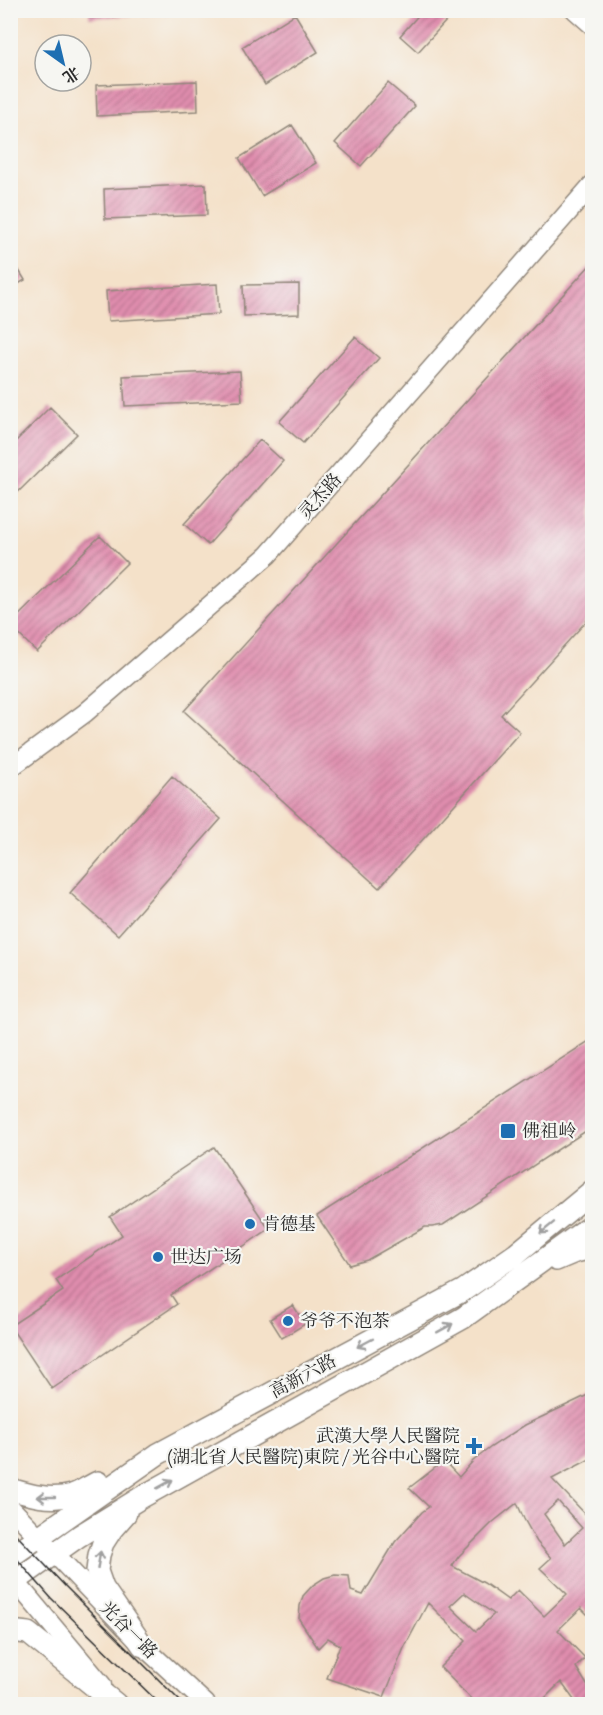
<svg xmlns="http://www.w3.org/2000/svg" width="603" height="1715" font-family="'IM FELL Great Primer','Noto Serif SC',serif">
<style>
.building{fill:url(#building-hatch);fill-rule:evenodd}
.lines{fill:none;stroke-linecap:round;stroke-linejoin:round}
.secondary-casing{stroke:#90867a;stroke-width:21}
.primary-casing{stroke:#90867a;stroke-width:24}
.secondary{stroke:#fff;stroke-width:18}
.primary{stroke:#fff;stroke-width:21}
.tram{stroke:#2b2b2b;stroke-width:1.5}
.oneway{stroke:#a0a0a0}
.poi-dot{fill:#1f6fb2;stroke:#f6f6f2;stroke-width:2}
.labels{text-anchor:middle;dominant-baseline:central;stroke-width:4.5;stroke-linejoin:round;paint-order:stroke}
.street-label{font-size:18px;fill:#2b2b2b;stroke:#f6f6f2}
.poi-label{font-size:18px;fill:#2b2b2b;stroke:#f6f6f2;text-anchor:start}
</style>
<defs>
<pattern id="building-hatch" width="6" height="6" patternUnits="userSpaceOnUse" patternTransform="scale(1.5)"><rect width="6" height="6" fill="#e08dae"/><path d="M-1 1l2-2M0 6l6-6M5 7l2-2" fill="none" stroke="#b6738e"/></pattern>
</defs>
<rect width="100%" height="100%" fill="#f6f6f2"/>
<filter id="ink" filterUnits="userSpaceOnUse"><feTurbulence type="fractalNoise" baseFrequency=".0167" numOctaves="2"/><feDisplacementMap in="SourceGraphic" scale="12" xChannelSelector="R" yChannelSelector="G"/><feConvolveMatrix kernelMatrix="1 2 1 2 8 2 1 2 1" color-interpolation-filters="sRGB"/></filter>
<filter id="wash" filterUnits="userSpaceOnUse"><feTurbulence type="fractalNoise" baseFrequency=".008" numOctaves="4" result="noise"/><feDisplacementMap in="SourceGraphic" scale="24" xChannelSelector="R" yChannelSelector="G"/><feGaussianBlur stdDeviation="1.35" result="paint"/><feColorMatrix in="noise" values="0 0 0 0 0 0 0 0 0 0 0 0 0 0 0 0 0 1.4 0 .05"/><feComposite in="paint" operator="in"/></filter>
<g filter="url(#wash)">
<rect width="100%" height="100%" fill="#f4e1c9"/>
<g id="blocks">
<!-- building -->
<path class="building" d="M89 10H191V13L89 18Z
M423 10H456L418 52 400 36Z
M295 14 318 52 265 85 242 47Z
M197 81 198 111 97 116 96 85Z
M388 83 415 106 361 166 335 143Z
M292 125 316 163 262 196 239 158Z
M206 184 207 215 105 219 104 189Z
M10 256 25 280 10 289Z
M592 263V615L501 715 520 732 379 888 184 711Z
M217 284 219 314 108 321 106 291Z
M299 284V314L244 316 243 285Z
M355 337 379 358 303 443 279 422Z
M240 371 242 401 125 406 123 376Z
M50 407 77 434 10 500V447Z
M260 440 283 461 208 545 184 524Z
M100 536 127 563 37 652 10 626V624Z
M172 776 221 819 118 935 70 893Z
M592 1039V1127L443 1225 432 1227H425L367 1260 350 1265 317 1216Z
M214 1147 269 1229 171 1295 177 1304 52 1389 10 1326 63 1291 56 1280 122 1235 110 1217Z
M293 1305 305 1324 282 1338 270 1319Z
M592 1393V1458L552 1479 591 1520 592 1518V1619L581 1608 558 1630 585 1658 576 1667 592 1693V1704H577L561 1682 543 1700 547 1704H476L440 1667 466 1641 428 1603 404 1648 384 1697 327 1678 340 1645 328 1638 318 1648 299 1619 300 1606 303 1596 313 1585 324 1578 335 1575 349 1576 351 1591 363 1595 395 1542 422 1512 429 1507 409 1488 444 1461 459 1477 473 1461 491 1447 525 1425ZM558 1501 582 1528 565 1544 544 1514ZM517 1503 524 1519 537 1542 551 1558 540 1568 567 1594 544 1616 518 1590 508 1600 484 1583 452 1566 459 1556 493 1522ZM464 1593 494 1614 476 1631 450 1606Z"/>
</g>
</g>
<g filter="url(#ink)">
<use href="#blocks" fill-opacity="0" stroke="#90867a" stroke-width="1.5"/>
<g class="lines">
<defs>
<path id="secondary" d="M575 10 592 25
M10 768 85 713 268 555 592 185
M10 1507 143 1646 206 1704
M10 1575 102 1685"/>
<path id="primary" d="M556 1260 575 1252 592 1248
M10 1489C30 1495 51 1501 72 1495 81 1492 89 1486 98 1482
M126 1513 112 1529 103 1543 99 1555 97 1571 103 1588 143 1646
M10 1557 158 1454 464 1290 516 1254 592 1191
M10 1585 79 1536 142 1497 463 1318 592 1225
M10 1631 28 1633 116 1704"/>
</defs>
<!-- secondary casing -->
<use href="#secondary" class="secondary-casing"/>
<!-- primary casing -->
<use href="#primary" class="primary-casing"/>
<!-- secondary -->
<use href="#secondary" class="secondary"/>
<!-- primary -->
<use href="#primary" class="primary"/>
<!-- tram -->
<path class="tram" d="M10 1528 65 1586 183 1704
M10 1551 51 1598 160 1704"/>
</g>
<!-- one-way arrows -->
<defs><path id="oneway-shaft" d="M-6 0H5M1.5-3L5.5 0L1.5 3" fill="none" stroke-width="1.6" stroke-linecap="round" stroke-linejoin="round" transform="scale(1.5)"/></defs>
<g class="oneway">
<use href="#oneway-shaft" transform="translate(547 1228) rotate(141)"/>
<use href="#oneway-shaft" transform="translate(445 1328) rotate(-29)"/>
<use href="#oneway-shaft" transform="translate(365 1343) rotate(152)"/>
<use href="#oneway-shaft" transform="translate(165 1484) rotate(-29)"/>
<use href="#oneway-shaft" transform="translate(46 1497) rotate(180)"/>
<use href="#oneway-shaft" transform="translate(99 1560) rotate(-80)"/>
</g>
</g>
<!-- markers -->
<g class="poi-dot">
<rect x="500" y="1123" width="16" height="16" rx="3"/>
<circle cx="250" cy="1224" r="6"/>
<circle cx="158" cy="1257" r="6"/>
<circle cx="288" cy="1321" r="6"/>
<path d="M471 1437h6v6h6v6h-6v6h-6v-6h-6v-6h6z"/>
</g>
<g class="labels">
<!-- street labels -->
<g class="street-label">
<text transform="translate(320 496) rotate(-49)">灵杰路</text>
<text transform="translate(303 1376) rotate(-28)">高新六路</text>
<text transform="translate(129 1630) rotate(45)">光谷一路</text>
</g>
<!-- poi labels -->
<g class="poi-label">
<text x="522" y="1131">佛祖岭</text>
<text x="262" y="1224">肯德基</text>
<text x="170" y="1257">世达广场</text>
<text x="300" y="1321">爷爷不泡茶</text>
<text x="460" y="1436" text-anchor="end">武漢大學人民醫院<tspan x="460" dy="21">(湖北省人民醫院)東院 / 光谷中心醫院</tspan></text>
</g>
</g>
<!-- margin -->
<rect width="603" height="1715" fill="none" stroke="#f6f6f2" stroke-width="36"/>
<!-- north arrow -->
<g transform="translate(63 63) rotate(146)"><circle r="28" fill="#f6f6f2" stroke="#a5a5a2" stroke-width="1.5"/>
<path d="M0-4.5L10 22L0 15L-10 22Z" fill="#1f6fb2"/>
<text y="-9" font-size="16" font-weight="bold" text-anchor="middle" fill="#2b2b2b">北</text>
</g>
</svg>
